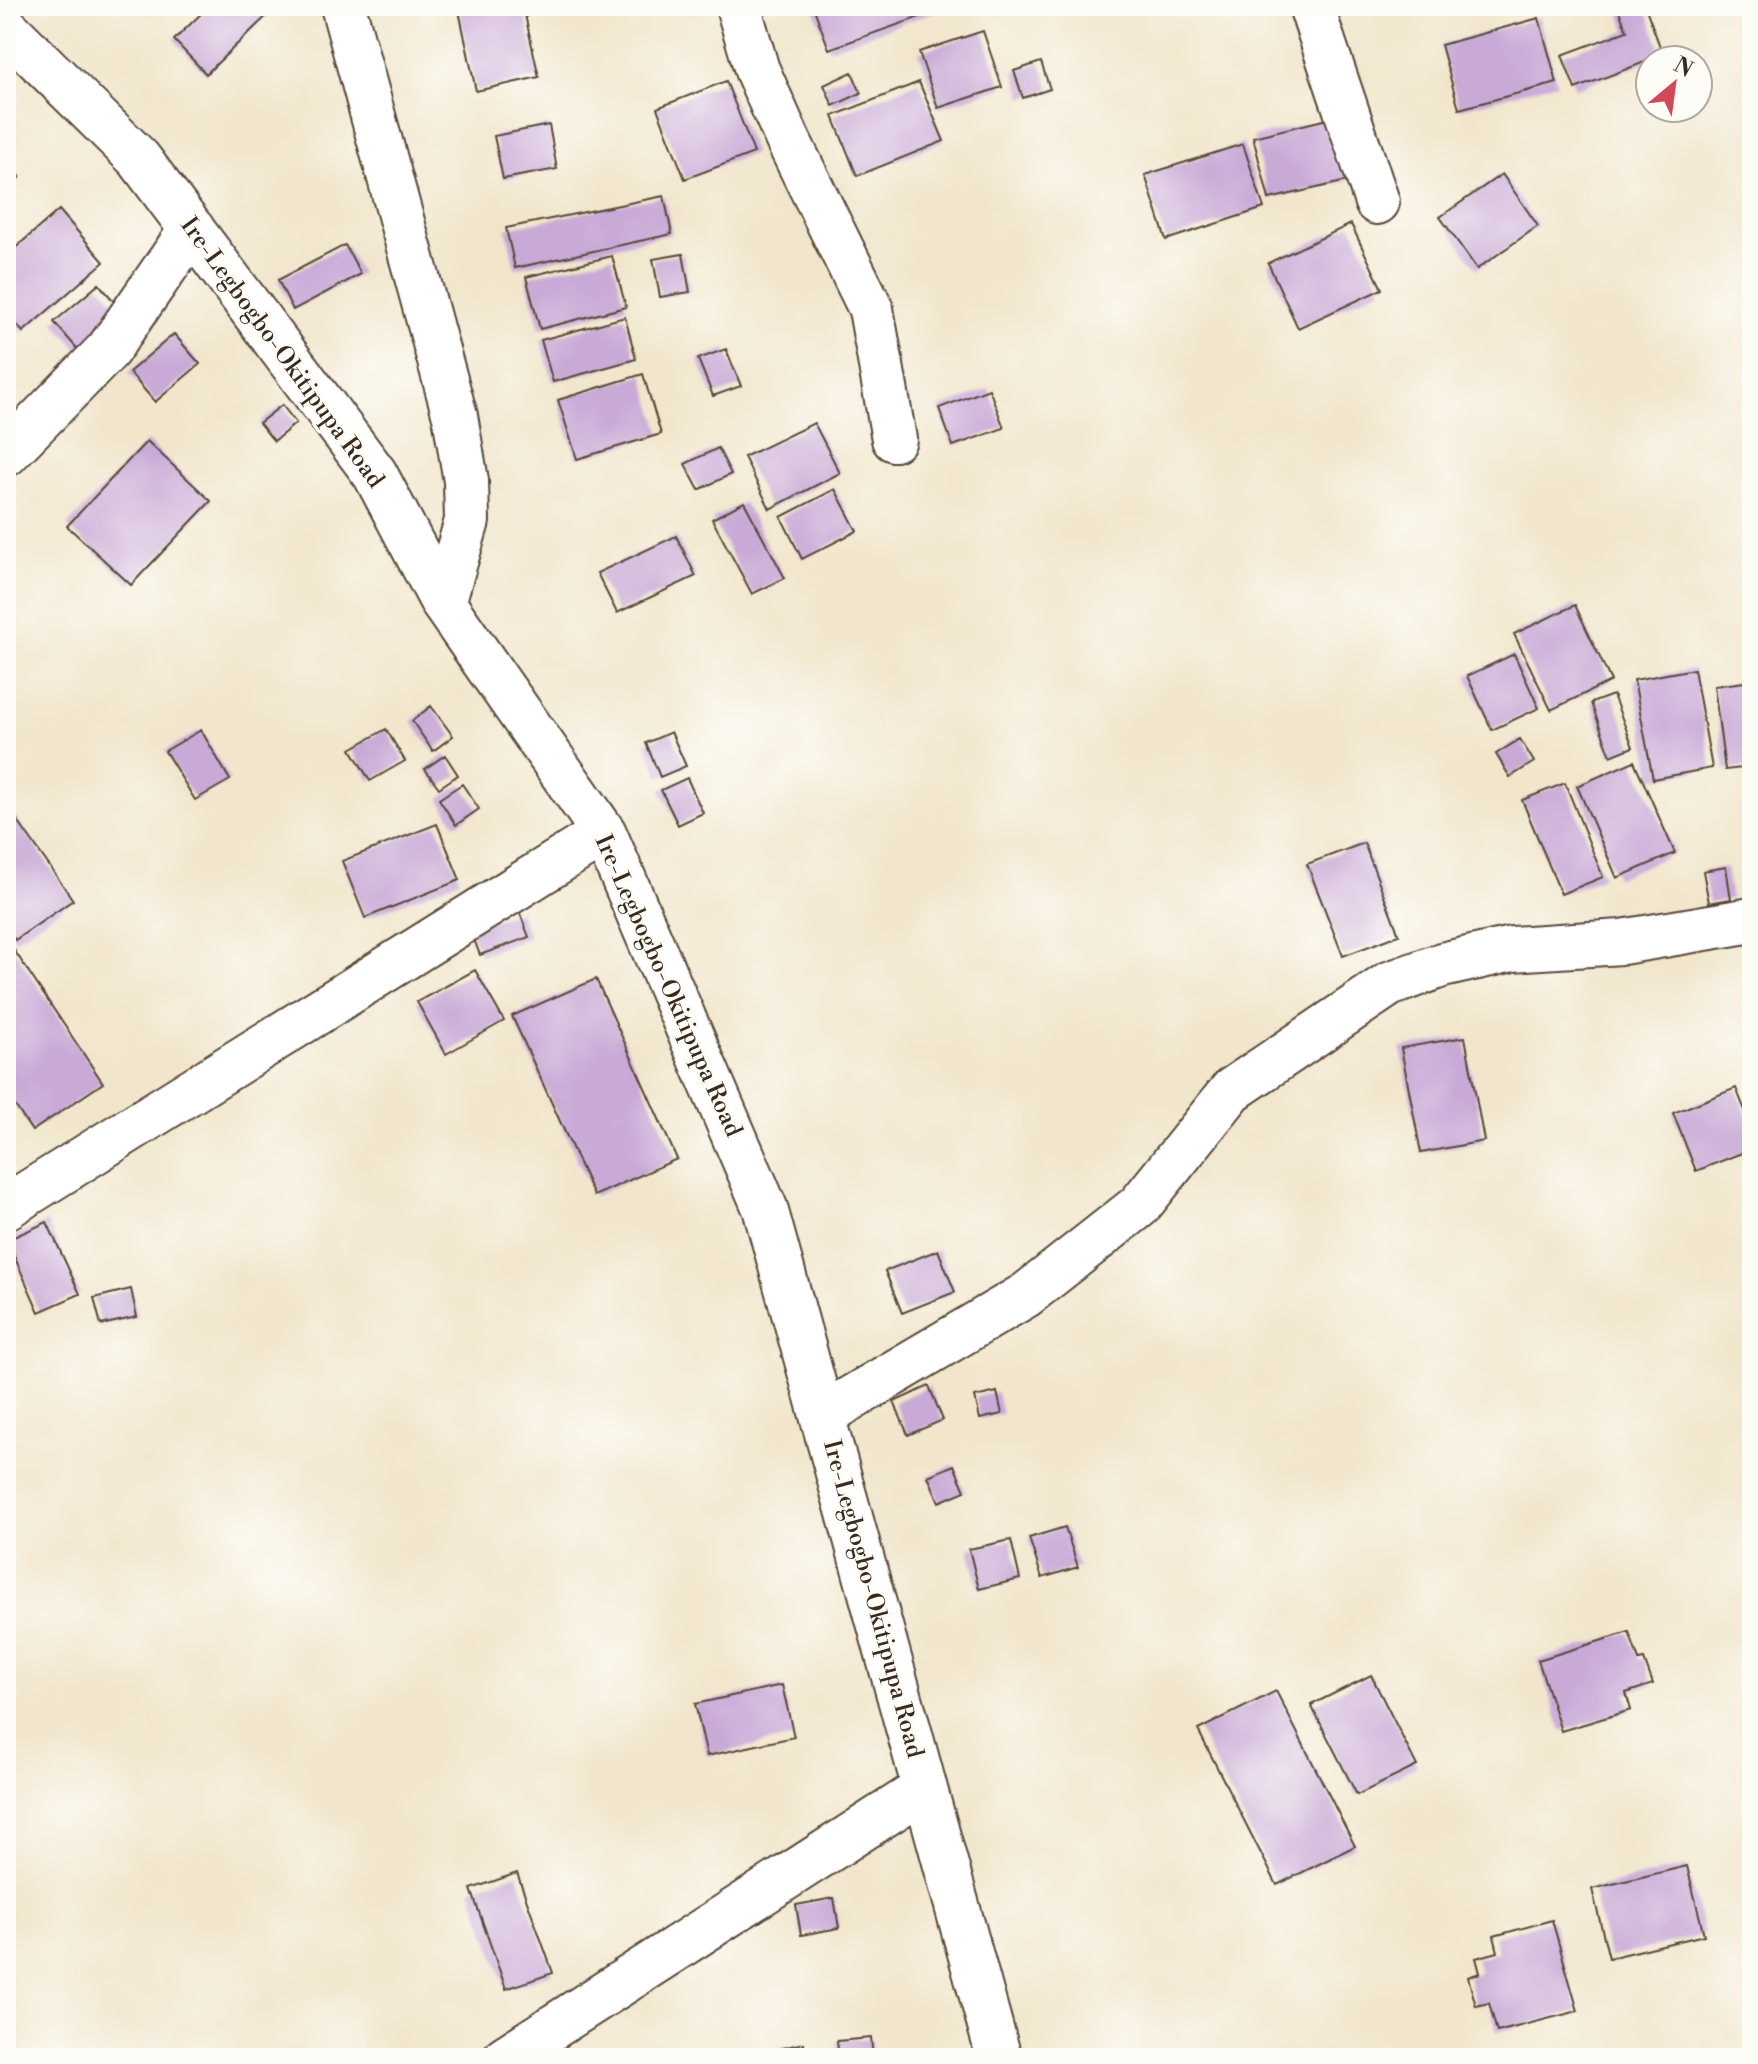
<svg xmlns="http://www.w3.org/2000/svg" width="1758" height="2064" font-family="'Libre Bodoni',serif">
<style>
.building{fill:#c9aad7}
.lines{fill:none;stroke-linecap:round;stroke-linejoin:round}
.minor-casing{stroke:#564638;stroke-width:48}
.minor{stroke:#fff;stroke-width:44}
.labels{text-anchor:middle;dominant-baseline:central;stroke-width:7;stroke-linejoin:round;paint-order:stroke}
.street-label{font-size:24px;fill:#3b2a1e;stroke:#fdfcf7}
</style>
<rect width="100%" height="100%" fill="#fdfcf7"/>
<filter id="ink" filterUnits="userSpaceOnUse"><feTurbulence type="fractalNoise" baseFrequency=".0125" numOctaves="2"/><feDisplacementMap in="SourceGraphic" scale="16" xChannelSelector="R" yChannelSelector="G"/><feConvolveMatrix kernelMatrix="1 2 1 2 8 2 1 2 1" color-interpolation-filters="sRGB"/></filter>
<filter id="wash" filterUnits="userSpaceOnUse"><feTurbulence type="fractalNoise" baseFrequency=".006" numOctaves="4" result="noise"/><feDisplacementMap in="SourceGraphic" scale="32" xChannelSelector="R" yChannelSelector="G"/><feGaussianBlur stdDeviation="1.8" result="paint"/><feColorMatrix in="noise" values="0 0 0 0 0 0 0 0 0 0 0 0 0 0 0 0 0 1.4 0 .05"/><feComposite in="paint" operator="in"/></filter>
<g filter="url(#wash)">
<rect width="100%" height="100%" fill="#f1e6cc"/>
<g id="blocks">
<!-- building -->
<path class="building" d="M209 6H277L206 74 174 40Z
M458 6H523L539 77 476 91Z
M813 6H935L937 11 829 49Z
M1617 6H1645L1663 55 1575 89 1562 55 1627 31Z
M1539 18 1557 83 1459 109 1441 45Z
M983 31 1002 87 938 108 919 52Z
M1041 62 1050 89 1023 98 1014 71Z
M852 72 861 93 833 106 824 85Z
M726 81 754 153 685 179 657 108Z
M919 82 944 141 857 176 833 116Z
M1332 118 1347 181 1269 199 1253 137Z
M549 125 557 169 503 179 494 136Z
M1243 144 1264 208 1166 240 1145 175Z
M6 161 20 177 6 189Z
M1502 174 1538 226 1477 269 1440 217Z
M664 196 672 234 515 268 506 228Z
M59 210 104 262 23 332 6 312V256Z
M1351 224 1382 289 1298 328 1268 263Z
M345 245 361 274 293 310 278 280Z
M683 254 690 292 660 297 653 259Z
M612 256 626 307 540 329 526 277Z
M99 284 124 313 80 352 54 322Z
M625 317 636 359 553 382 541 340Z
M174 334 200 364 155 402 129 372Z
M726 349 741 386 713 396 698 359Z
M643 374 661 434 577 459 558 400Z
M989 389 1004 428 953 446 939 408Z
M282 405 296 423 274 441 259 423Z
M814 423 840 473 770 509 744 457Z
M147 441 211 501 131 585 67 526Z
M718 448 731 474 699 490 685 464Z
M835 489 857 531 802 559 781 517Z
M744 502 785 578 752 594 712 519Z
M676 536 696 576 617 613 597 573Z
M1575 605 1611 681 1551 710 1514 634Z
M1514 654 1539 708 1492 730 1467 676Z
M1694 669 1712 768 1653 779 1634 680Z
M1752 681V767L1725 770 1714 686Z
M1613 695 1633 747 1611 756 1591 703Z
M431 706 453 736 433 751 412 721Z
M386 729 405 761 370 781 351 749Z
M201 730 230 780 195 800 165 751Z
M671 732 686 766 660 777 646 743Z
M1520 739 1534 762 1510 777 1496 754Z
M445 755 458 775 439 788 425 769Z
M1634 761 1675 853 1617 878 1577 786Z
M687 778 703 813 678 825 661 790Z
M1565 783 1603 877 1561 894 1522 800Z
M462 784 479 809 456 825 439 799Z
M8 807 73 900 15 940 6 927Z
M437 824 460 880 365 918 342 861Z
M1364 843 1399 935 1343 956 1307 864Z
M1726 867 1731 899 1709 903 1703 871Z
M519 911 529 937 480 955 470 929Z
M6 938 103 1083 32 1131 6 1092Z
M475 970 504 1021 446 1054 417 1002Z
M596 979 677 1159 594 1196 512 1016Z
M1465 1037 1484 1141 1421 1153 1401 1048Z
M1736 1088 1752 1128V1149L1696 1171 1673 1113Z
M47 1222 80 1294 39 1312 7 1240Z
M938 1250 955 1292 902 1313 885 1271Z
M131 1289 137 1317 101 1325 94 1298Z
M929 1386 943 1420 908 1435 894 1402Z
M997 1392 1002 1414 980 1419 975 1397Z
M954 1465 965 1491 939 1502 928 1476Z
M1065 1527 1078 1567 1042 1578 1029 1538Z
M1011 1540 1020 1579 979 1589 969 1549Z
M1629 1632 1639 1660 1644 1659 1653 1684 1626 1693 1631 1710 1561 1731 1538 1660Z
M1371 1675 1417 1766 1357 1795 1311 1705Z
M782 1685 794 1737 707 1756 695 1704Z
M1276 1691 1355 1846 1277 1885 1198 1730Z
M1687 1866 1704 1935 1609 1958 1592 1889Z
M517 1873 553 1973 506 1989 471 1889Z
M834 1898 839 1928 801 1935 796 1905Z
M1552 1920 1578 2011 1497 2032 1489 2003 1476 2006 1468 1977 1480 1973 1476 1958 1498 1952 1494 1936Z
M871 2038 873 2058H839L837 2041Z
M804 2043 808 2058H753L752 2055Z"/>
</g>
</g>
<g filter="url(#ink)">
<use href="#blocks" fill-opacity="0" stroke="#564638" stroke-width="2"/>
<g class="lines">
<defs>
<path id="minor" d="M343 6 455 416 466 481 467 521 443 603
M738 6 757 70 788 140 871 309 894 439
M1311 6 1377 202
M6 28 139 159 375 474 443 603 604 833 765 1208 999 2058
M6 454 108 350 192 229
M6 1207 604 833
M823 1415 1026 1295 1139 1206 1232 1090 1389 984 1442 965 1512 949 1622 942 1752 920
M505 2058 924 1789"/>
</defs>
<!-- minor casing -->
<use href="#minor" class="minor-casing"/>
<!-- minor -->
<use href="#minor" class="minor"/>
</g>
</g>
<g class="labels">
<!-- street labels -->
<g class="street-label">
<text transform="translate(282 353) rotate(54)">Ire-Legbogbo-Okitipupa Road</text>
<text transform="translate(668 986) rotate(66)">Ire-Legbogbo-Okitipupa Road</text>
<text transform="translate(873 1599) rotate(75)">Ire-Legbogbo-Okitipupa Road</text>
</g>
</g>
<!-- margin -->
<rect width="1758" height="2064" fill="none" stroke="#fdfcf7" stroke-width="32"/>
<!-- north arrow -->
<g transform="translate(1674 84) rotate(29)"><circle r="38" fill="#fdfcf7" stroke="#afa8a0" stroke-width="2"/>
<path d="M0-6L14 30L0 20L-14 30Z" fill="#d1495b"/>
<text y="-12" font-size="22" font-weight="bold" text-anchor="middle" fill="#3b2a1e">N</text>
</g>
</svg>
